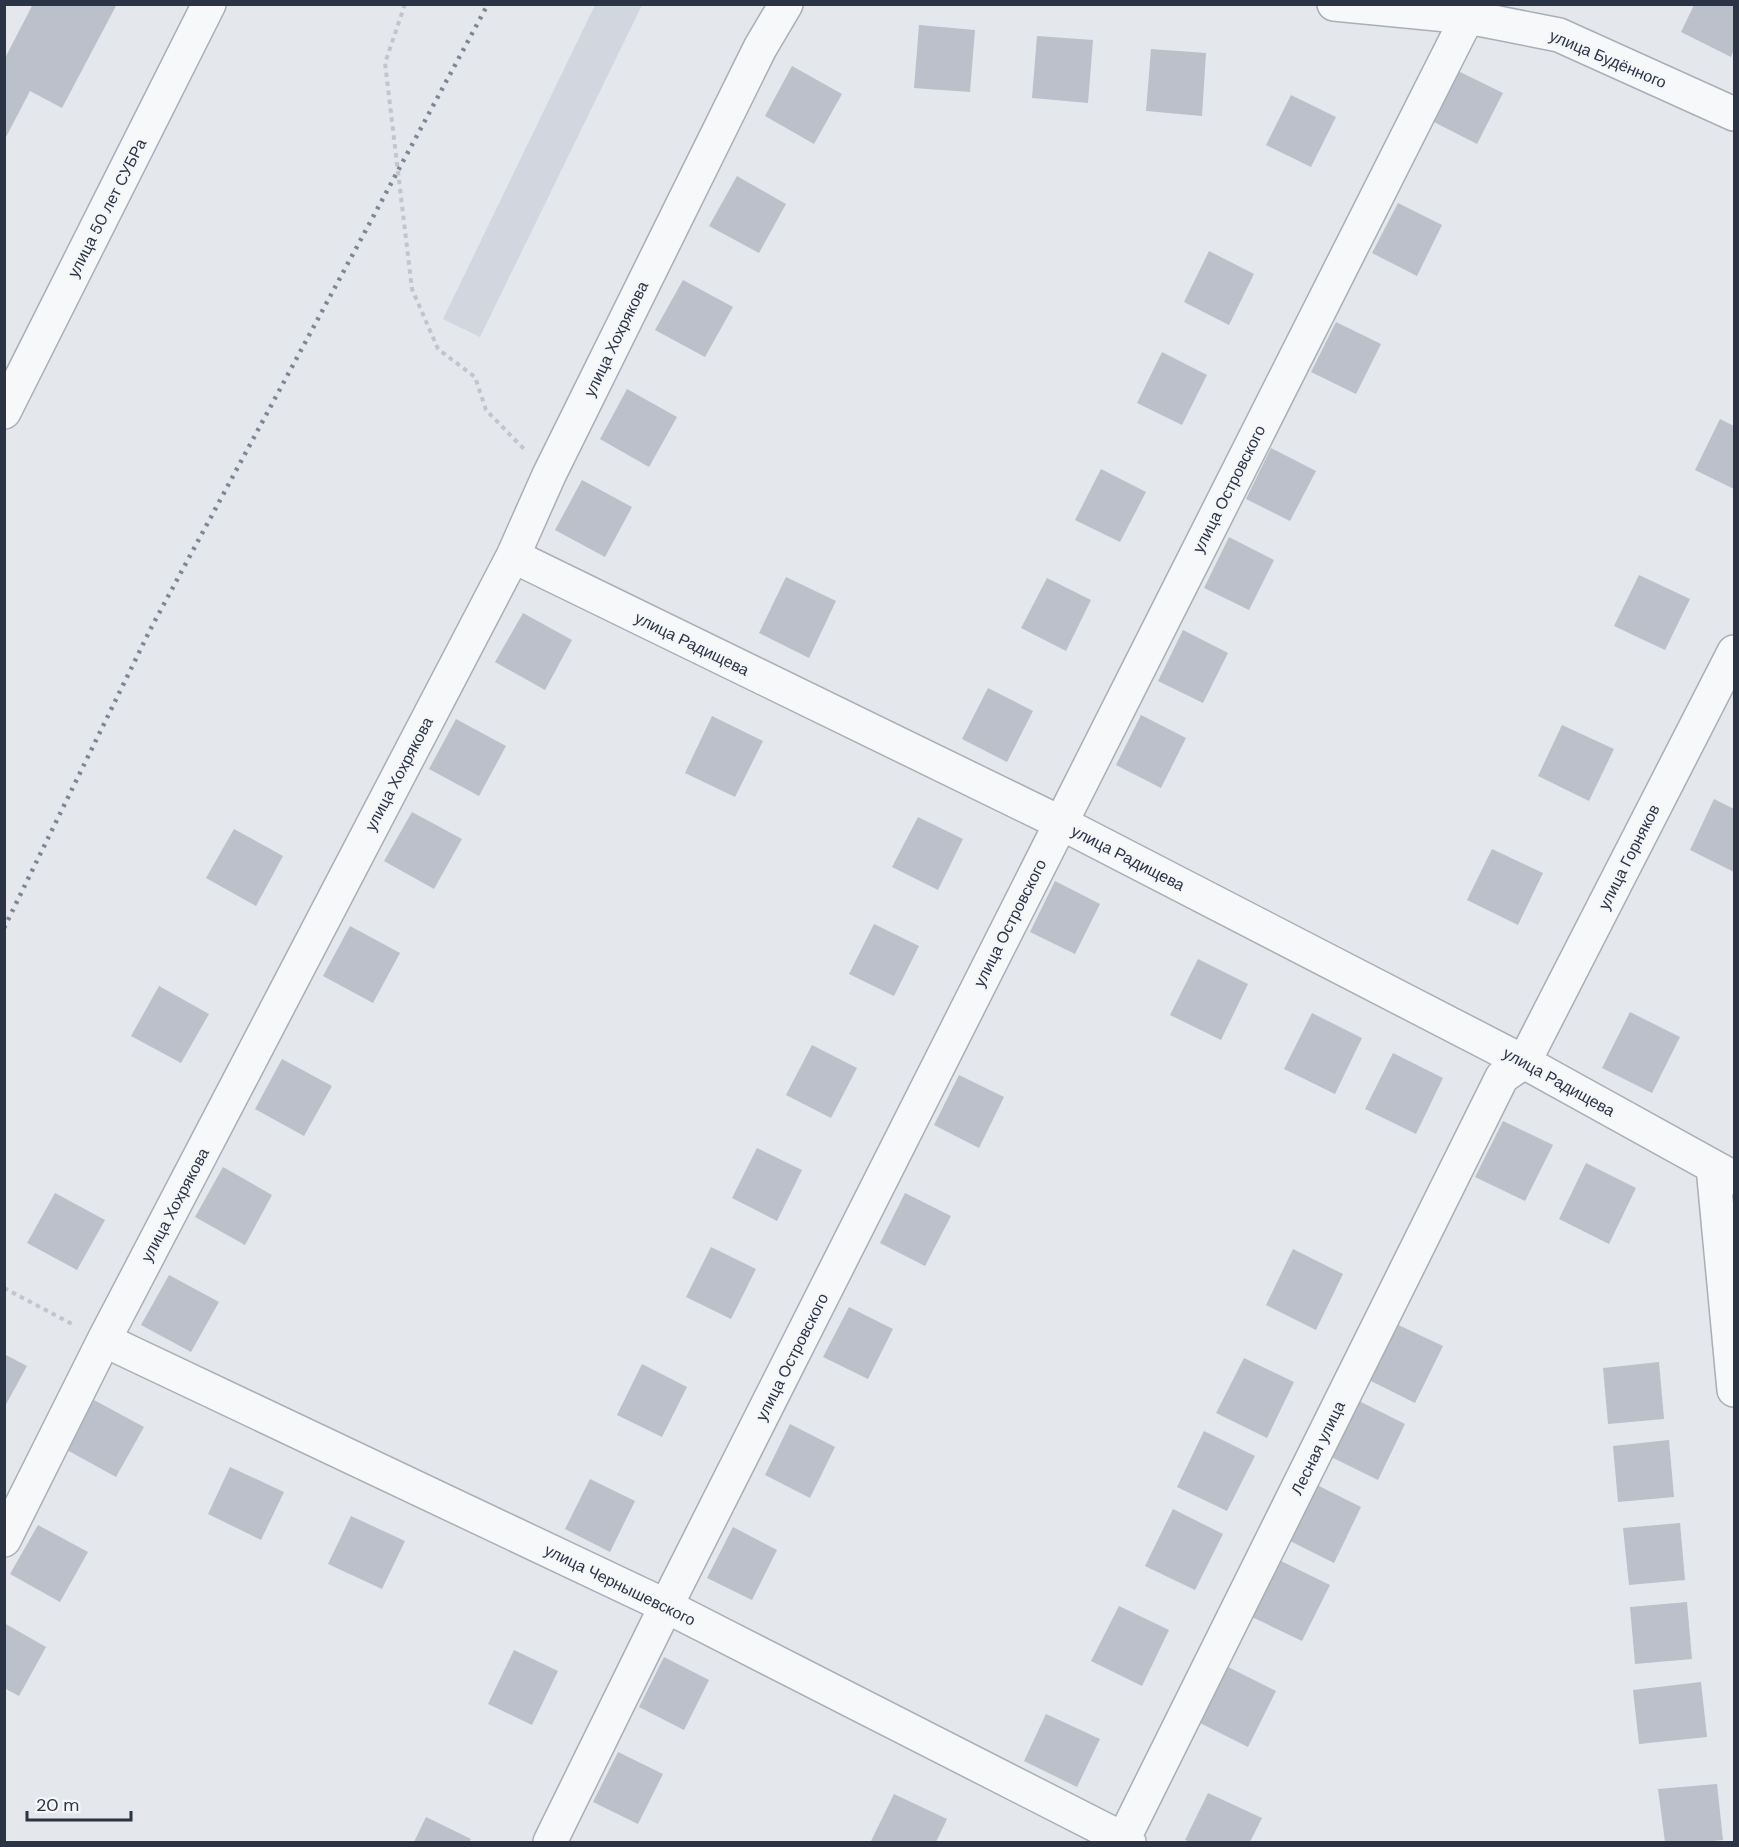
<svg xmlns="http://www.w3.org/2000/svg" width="1739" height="1847" font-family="'DM Sans',sans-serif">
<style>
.built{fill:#d2d6de}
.building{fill:#bbc0ca}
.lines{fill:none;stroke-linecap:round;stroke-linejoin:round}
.minor-casing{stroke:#a9aeb7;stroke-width:36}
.path{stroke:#c2c5cb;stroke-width:4;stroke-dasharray:4.5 4.5;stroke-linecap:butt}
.minor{stroke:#f7f8fa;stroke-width:33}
.rail{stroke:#7d8696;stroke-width:4.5;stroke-dasharray:3 6;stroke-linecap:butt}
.labels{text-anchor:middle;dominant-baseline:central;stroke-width:4.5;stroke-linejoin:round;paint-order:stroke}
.street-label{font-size:16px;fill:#2b3445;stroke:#f4f6f9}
</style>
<rect width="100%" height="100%" fill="#e4e7ec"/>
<!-- built -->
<path class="built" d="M595 5H642L480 337 443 319Z"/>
<!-- building -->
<path class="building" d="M33 4H117L62 108 30 91 5 139V58Z
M1694 5H1734V49L1731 57 1681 32Z
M919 25 975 30 970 92 914 88Z
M1037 36 1093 40 1088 103 1032 98Z
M1151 49 1206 53 1202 116 1146 111Z
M792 66 842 94 814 144 765 116Z
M1458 71 1503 93 1477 144 1432 121Z
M1291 95 1336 117 1311 167 1266 145Z
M737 176 786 204 759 253 709 226Z
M1398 203 1442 225 1417 276 1372 253Z
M1209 251 1254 274 1229 325 1184 302Z
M683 280 733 307 705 357 655 330Z
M1336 322 1381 344 1356 394 1311 372Z
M1162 352 1207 375 1182 425 1137 403Z
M627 389 677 417 649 467 600 439Z
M1720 419 1734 426V489L1695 470Z
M1271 448 1316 471 1290 521 1246 499Z
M1101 469 1146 492 1120 542 1075 520Z
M582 480 632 507 605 557 555 530Z
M1229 537 1274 560 1249 610 1204 588Z
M1639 575 1690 599 1665 650 1614 626Z
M786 577 836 601 809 658 759 633Z
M1047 578 1091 600 1066 651 1021 628Z
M523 613 572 640 545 690 495 662Z
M1183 630 1228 653 1203 703 1158 681Z
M988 688 1033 711 1007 762 962 739Z
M1141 715 1186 738 1161 788 1116 765Z
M712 716 763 741 735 797 685 773Z
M456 719 506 746 479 796 429 769Z
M1562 725 1614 749 1589 801 1538 776Z
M1714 799 1734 809V872L1690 850Z
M412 812 462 839 434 889 384 861Z
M918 817 963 839 938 890 892 867Z
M234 829 283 856 256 906 206 878Z
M1492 849 1543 873 1518 925 1467 900Z
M1055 881 1100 904 1075 954 1030 932Z
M874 924 919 946 894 996 849 974Z
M350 926 400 953 373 1003 323 976Z
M1198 959 1248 984 1221 1040 1170 1015Z
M159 986 209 1014 181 1063 131 1036Z
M1630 1012 1680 1037 1652 1093 1602 1068Z
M1312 1013 1362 1038 1335 1094 1284 1069Z
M812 1045 857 1068 831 1118 786 1095Z
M1393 1053 1443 1078 1416 1134 1365 1109Z
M282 1059 332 1086 304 1136 255 1109Z
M959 1075 1004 1097 979 1148 934 1125Z
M1503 1121 1553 1145 1525 1201 1475 1177Z
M757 1148 802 1170 777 1221 732 1198Z
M1586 1163 1636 1188 1609 1244 1559 1219Z
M223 1167 272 1195 245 1245 195 1217Z
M55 1193 105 1220 77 1270 27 1243Z
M905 1193 951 1216 925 1266 880 1243Z
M711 1247 756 1269 731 1319 686 1297Z
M1293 1249 1343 1274 1316 1330 1266 1305Z
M169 1275 219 1302 191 1352 141 1325Z
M849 1307 893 1329 868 1379 823 1357Z
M1392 1322 1443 1346 1415 1403 1365 1378Z
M4 1354 27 1366 4 1408Z
M1244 1358 1294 1382 1267 1438 1216 1413Z
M1659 1362 1664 1419 1608 1424 1603 1368Z
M642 1364 687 1387 662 1437 617 1415Z
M1355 1399 1405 1424 1378 1480 1327 1455Z
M94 1400 144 1427 116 1477 67 1450Z
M790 1424 835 1447 810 1498 765 1475Z
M1204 1431 1255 1456 1227 1511 1177 1487Z
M1669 1440 1674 1497 1618 1502 1613 1446Z
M230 1467 284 1492 261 1540 208 1514Z
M590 1479 635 1501 610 1552 565 1529Z
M1311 1482 1361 1507 1334 1563 1284 1538Z
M1173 1509 1223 1534 1195 1590 1145 1566Z
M351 1516 405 1541 382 1589 328 1564Z
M1680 1523 1685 1580 1629 1585 1623 1528Z
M38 1525 88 1552 60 1602 10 1574Z
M733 1527 777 1550 752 1600 707 1578Z
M1279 1560 1330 1585 1302 1641 1252 1617Z
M1687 1602 1692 1659 1635 1664 1630 1607Z
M1119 1606 1169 1630 1142 1686 1091 1661Z
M4 1623 46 1647 19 1696 4 1688Z
M514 1650 558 1671 532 1725 488 1704Z
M664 1657 709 1680 684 1730 639 1707Z
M1226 1666 1276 1691 1248 1747 1198 1722Z
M1701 1682 1707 1737 1639 1744 1633 1690Z
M1046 1714 1100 1739 1077 1787 1024 1761Z
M618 1752 663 1774 638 1824 593 1802Z
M1717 1784 1723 1840 1704 1842H1665L1658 1789Z
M1208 1793 1262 1818 1250 1842H1190L1185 1840Z
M894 1794 947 1819 936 1842 871 1841Z
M426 1817 471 1839 469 1842H414Z"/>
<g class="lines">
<defs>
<path id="minor" d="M1334 4 1468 17 1559 35 1734 114
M4 412 209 4
M513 556 1061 823 1524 1062 1734 1178
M1713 1167 1734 1390
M104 1340 666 1606 1129 1842
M4 1540 104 1340 513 556 549 475 760 48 786 4
M550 1842 666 1606 1474 4
M1122 1842 1502 1077 1524 1062 1734 652"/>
</defs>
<!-- minor casing -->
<use href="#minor" class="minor-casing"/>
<!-- path -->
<path class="path" d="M405 4 385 63 412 289 438 349 475 377 486 410 524 449
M4 1288 74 1325"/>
<!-- minor -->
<use href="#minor" class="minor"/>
<!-- rail -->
<path class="rail" d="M4 928 151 628 488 4"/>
</g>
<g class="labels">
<!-- street labels -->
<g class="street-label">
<text transform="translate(1608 59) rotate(23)">улица Будённого</text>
<text transform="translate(107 208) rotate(-63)">улица 50 лет СУБРа</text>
<text transform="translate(616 339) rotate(-64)">улица Хохрякова</text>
<text transform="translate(1229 489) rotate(-63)">улица Островского</text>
<text transform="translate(692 644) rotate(26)">улица Радищева</text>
<text transform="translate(399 774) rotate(-62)">улица Хохрякова</text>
<text transform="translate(1629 857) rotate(-63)">улица Горняков</text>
<text transform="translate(1128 858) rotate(27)">улица Радищева</text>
<text transform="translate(1010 923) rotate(-63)">улица Островского</text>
<text transform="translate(1559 1082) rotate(29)">улица Радищева</text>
<text transform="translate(175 1205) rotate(-62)">улица Хохрякова</text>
<text transform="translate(792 1357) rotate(-63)">улица Островского</text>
<text transform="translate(1318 1448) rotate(-64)">Лесная улица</text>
<text transform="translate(620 1585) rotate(26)">улица Чернышевского</text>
</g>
</g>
<!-- border -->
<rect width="1739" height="1847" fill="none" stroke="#2b3445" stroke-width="12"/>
<!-- scale -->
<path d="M27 1811v9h104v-9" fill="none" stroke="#2b3445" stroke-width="3"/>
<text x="36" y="1811" font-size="18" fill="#2b3445" stroke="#f4f6f9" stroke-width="4.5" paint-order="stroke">20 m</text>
</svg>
